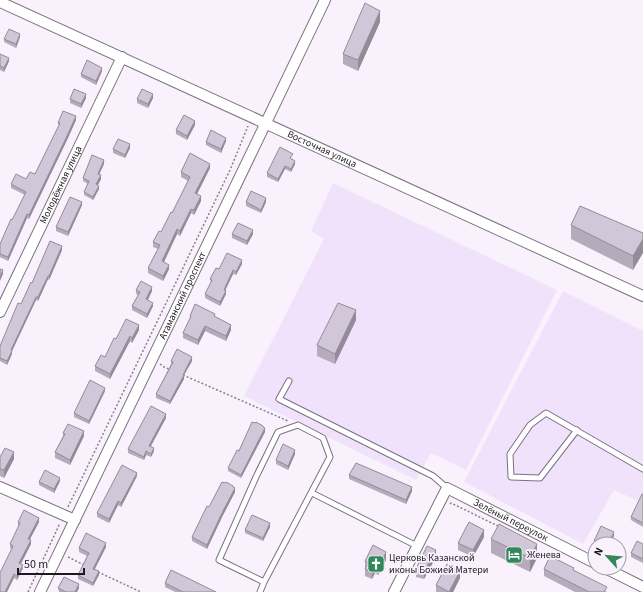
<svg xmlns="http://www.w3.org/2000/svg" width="643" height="592" font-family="'Source Sans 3',sans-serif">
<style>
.built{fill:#f1e2fb}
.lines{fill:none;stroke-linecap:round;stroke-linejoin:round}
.service-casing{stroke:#7b7181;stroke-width:7}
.minor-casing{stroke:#7b7181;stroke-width:12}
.path{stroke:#858089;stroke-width:1.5;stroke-dasharray:2 2;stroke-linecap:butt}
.service{stroke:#fff;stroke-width:5}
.minor{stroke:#fff;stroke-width:10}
.wall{fill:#b5abbb}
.shaded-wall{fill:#938b98}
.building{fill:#d2c7d9;stroke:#938b98}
.labels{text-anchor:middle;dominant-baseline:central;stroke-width:3.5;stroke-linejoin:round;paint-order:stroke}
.street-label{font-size:10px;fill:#1d1920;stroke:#f9f2fd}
.poi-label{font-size:10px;fill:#1d1920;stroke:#f9f2fd;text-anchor:start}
</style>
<rect width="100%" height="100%" fill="#f9f2fd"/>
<!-- built -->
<path class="built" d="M333 183 557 290 466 470 431 453 416 480 244 396 324 239 311 231Z
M563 291 643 331V492L638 501 614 490 583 544 464 482Z"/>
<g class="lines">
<defs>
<path id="service" d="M289 381 279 399 433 476 447 488
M577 430 540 478 511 477 510 454 530 425 546 413 643 469
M312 493 417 546
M260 592 264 582 330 457 323 438 298 425 278 432 256 477 219 560 264 582"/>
<g id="minor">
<path id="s1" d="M0 2 643 296"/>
<path id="s2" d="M0 312 122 57"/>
<path d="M0 487 75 520"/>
<path d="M605 568 643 587"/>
<path id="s3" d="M40 592 325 0"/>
<path id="s4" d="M394 592 447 488 595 563"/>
</g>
</defs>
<!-- service casing -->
<use href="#service" class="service-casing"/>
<!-- minor casing -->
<use href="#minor" class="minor-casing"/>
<!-- path -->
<path class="path" d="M160 364 164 367 171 370
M183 375 288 421
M450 504 451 503 498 526
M68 507 230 170 248 126
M68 557 84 565
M98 572 141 592
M28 592 60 523"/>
<!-- service -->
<use href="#service" class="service"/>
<!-- minor -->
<use href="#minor" class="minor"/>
</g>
<!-- wall -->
<path class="wall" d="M380 22 358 71 343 64V54Z
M20 37 16 48 4 42V39Z
M0 54 9 61 4 72 0 70Z
M102 71 96 85 81 77V74Z
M86 98 81 108 70 103V99Z
M153 98 148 108 137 103V99Z
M76 120 67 140 29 219 27 218 8 261 0 257V244L25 195 11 188V184L26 179 35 174 59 126 58 123Z
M195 125 187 140 176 134V130Z
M226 141 221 153 206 145V142Z
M130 148 125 158 113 153V149Z
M293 158 292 159 295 164 291 172 285 169 278 182 267 177V173Z
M104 164 99 174 101 179 98 185 99 189 93 200 84 195V192L88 184 83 181V178Z
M210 168 197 194 201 201 194 215 191 213 180 236 177 234 164 262 169 269 163 281 148 273V268L158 249 153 247V242L161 232 172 213 188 181 181 177V172Z
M246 202H266L261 213 246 206Z
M82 205 68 236 56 231V227Z
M571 225 643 233 633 270 571 239Z
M232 234H253L247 245 232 238Z
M62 250 49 280 48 279 38 301 36 300 12 351V354L7 365 0 361V346L21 304Z
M242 264 236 275 233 274 225 290 226 294 220 306 205 298V294L211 283 210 279 219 269Z
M136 290 152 291 148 300 153 306 147 318 132 310V306L138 295 136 294Z
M190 316 215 317 231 330 226 341 205 331 198 345 183 338V333L190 320Z
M356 320 335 364 317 356V345Z
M139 330 132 343 130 341 110 379 95 371V366L105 357 116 339Z
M171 361H192L184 375V379L170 404 156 398V394L171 364Z
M105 391 89 424 74 417V413Z
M166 418 151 446 154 451 151 457 146 455 144 460 128 453V449Z
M255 423 263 427 265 432 241 478 228 471V468Z
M63 433 84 436 70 465 55 458V452L63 436Z
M295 454 288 470 276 464V460Z
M0 457 14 459 4 478 0 476Z
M349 475 412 491 406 504 349 479Z
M137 476 121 507 118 505 109 523 97 517V513Z
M60 481 54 493 39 485V482Z
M233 488 235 492 222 517 207 549 192 541V537L209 507Z
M643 494V527L631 520V517Z
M18 522H39L29 540 31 544 21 564 23 568 17 580 14 578 12 549 10 548V544L19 526 18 525Z
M270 527 263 541 245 533V530Z
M614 536 610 544H595V546L594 545V541Z
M484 537 473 557 458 550V543Z
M491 539 537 558 530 572 491 553Z
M643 544V563L631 557V553Z
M106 547 95 569 99 575 93 586 78 579V575L87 556 79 552V548Z
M436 557 424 579 416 577V569Z
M386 560 378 575 375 573 372 579 365 576V561Z
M544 569 574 571 607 592H575L544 576Z
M460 578 453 592H436V585Z
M165 583 216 592H175L165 587Z
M58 588H79L77 592H59Z"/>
<!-- shaded-wall -->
<path class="shaded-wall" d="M380 11V22L358 71V60Z
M20 34V37L16 48V44Z
M9 58V61L4 72V68Z
M102 68V71L96 85V81Z
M86 94V98L81 108V104Z
M153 94V98L148 108V104Z
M76 116V120L67 140 29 219V215Z
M195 121V125L187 140V136Z
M226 138V141L221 153V149Z
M130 144V148L125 158V155Z
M104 160V164L98 177V174Z
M295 161V164L291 172V169Z
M210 164V168L195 198V193Z
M285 166V169L278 182V179Z
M101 175V179L96 188V184Z
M99 186V189L93 200V197Z
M201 196V201L194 215V210Z
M266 198V202L261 213V210Z
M82 202V205L68 236V232Z
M191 209V213L180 236V231Z
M27 214V218L8 261V257Z
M177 229V234L162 266V261Z
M253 230V234L247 245V241Z
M643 239V253L633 270V256Z
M62 246V250L49 280V276Z
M242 260V264L236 275V272Z
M169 265V269L163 281V276Z
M3 270V274L0 281V277Z
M233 270V274L224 293V290Z
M48 276V279L38 301V297Z
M152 287V291L146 303V299Z
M226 291V294L220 306V302Z
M36 297V300L12 351V354L7 365V361L11 350Z
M153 303V306L147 318V314Z
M356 310V320L335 364V354Z
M139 325V330L132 343V338Z
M231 325V330L226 341V336Z
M205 326V331L198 345V340Z
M130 336V341L110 379V374Z
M192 357V361L184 375V379L170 404V401Z
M105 388V391L89 424V421Z
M166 414V418L149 449V446Z
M265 428V432L241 478V475Z
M84 431V436L70 465V460Z
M154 448V451L151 457V454Z
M295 450V454L288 470V466Z
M146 451V455L144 460V457Z
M14 452V459L4 478V470Z
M137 473V476L121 507V503Z
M60 478V481L54 493V489Z
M412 487V491L406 504V500Z
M235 488V492L222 517 207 549V545L222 513Z
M118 501V505L109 523V519Z
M39 518V522L28 543V539Z
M270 523V527L263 541V538Z
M484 530V537L473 557V550Z
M614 532V536L610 544H608Z
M31 540V544L19 567V563Z
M106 543V547L93 572V569Z
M537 544V558L530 572V558Z
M436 550V557L424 579V572Z
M386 552V560L378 575V568Z
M23 565V568L17 580V576Z
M375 566V573L372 579V572Z
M99 571V575L93 586V583Z
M460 571V578L453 592H449Z
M14 574V578L7 592H5Z
M79 584V588L77 592H75Z"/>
<!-- building -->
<path class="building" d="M365 3 380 11 358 60 343 54Z
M9 29 20 34 16 44 4 39Z
M0 54 9 58 4 68 0 66Z
M87 60 102 68 96 81 81 74Z
M74 89 86 94 81 104 70 99Z
M142 89 153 94 148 104 137 99Z
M63 111 76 116 67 136 29 215 27 214 8 257 0 254V244L11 219 12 220 26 192 11 184 16 174 26 179 30 172 35 174 60 123H58Z
M184 115 195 121 187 136 176 130Z
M211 130 226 138 221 149 206 142Z
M118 139 130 144 125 155 113 149Z
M280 147 293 154 290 158 295 161 291 169 285 166 278 179 267 173Z
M190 153 210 164 195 193 201 196 194 210 191 209 180 231 177 229 162 261 169 265 163 276 148 268 160 245 153 242 159 231 161 232 171 212 172 213 190 177 181 172Z
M92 155 104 160 98 174 101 175 96 184 99 186 93 197 84 192 89 181 83 178Z
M251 191 266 198 261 210 246 202Z
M70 197 82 202 68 232 56 227Z
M580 206 643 233V239L633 256 571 225Z
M238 223 253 230 247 241 232 234Z
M50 241 62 246 49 276H48L38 297H36L11 350 12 351 7 361 0 358V346L18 303 21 304 31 282 32 283Z
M227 253 242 260 236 272 233 270 224 290 226 291 220 302 205 294 212 280 210 279 216 268 219 269Z
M0 269 3 270 0 277Z
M141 281 152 287 146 299 153 303 147 314 132 306 140 292 136 290Z
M338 303 356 310 335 354 317 345Z
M195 304 215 314 214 316 231 325 226 336 205 326 198 340 183 333 191 316H190Z
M126 319 139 325 132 338 130 336 110 374 95 366 101 355 105 357 114 338 116 339Z
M177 349 192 357 183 375H184L170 401 156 394 173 362 171 361Z
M90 380 105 388 89 421 74 413Z
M151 406 166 414 149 446 154 448 151 454 146 451 144 457 128 449Z
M252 422 255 423 256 422 263 426V427L265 428 241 475 228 468 237 450 239 451Z
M68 424 84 431 70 460 55 452 65 434 63 433Z
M283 444 295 450 288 466 276 460Z
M5 448 14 452 4 470 0 469V457Z
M356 463 412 487 406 500 349 475Z
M122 465 137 473 121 503 118 501 109 519 97 513Z
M45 470 60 478 54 489 39 482Z
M222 482 225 483 226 482 233 486V487L235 488 222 513 207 545 192 537 207 506 209 507Z
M642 494H643V523L631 517Z
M24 510 39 518 28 539 31 540 19 563 23 565 17 576 14 574 5 592H0V573L13 546 10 544 20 523 18 522Z
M252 515 270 523 263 538 245 530Z
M469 522 484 530 473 550 458 543Z
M499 524 537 544 530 558 491 539Z
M601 526 614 532 608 544H599L594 541Z
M86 533 106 543 93 569 99 571 93 583 78 575 89 553 79 548Z
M637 541 643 544V559L631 553Z
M373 545 386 552 378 568 375 566 372 572 365 569 368 562 365 561Z
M427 546 436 550 424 572 416 569Z
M550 556 574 568 573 570 607 587 604 592H589L544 569Z
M447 564 460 571 449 592 436 585Z
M171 570 216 592H183L165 583Z
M64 577 79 584 75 592H66L58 588Z"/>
<!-- icons -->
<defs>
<symbol id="hotel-square" viewBox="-11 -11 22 22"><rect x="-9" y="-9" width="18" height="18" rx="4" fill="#33875a" stroke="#f9f2fd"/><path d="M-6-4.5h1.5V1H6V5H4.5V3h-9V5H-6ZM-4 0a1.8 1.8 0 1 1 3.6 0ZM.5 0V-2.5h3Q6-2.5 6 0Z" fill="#fff"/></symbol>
<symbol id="church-square" viewBox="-11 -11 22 22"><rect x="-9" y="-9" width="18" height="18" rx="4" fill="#33875a" stroke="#f9f2fd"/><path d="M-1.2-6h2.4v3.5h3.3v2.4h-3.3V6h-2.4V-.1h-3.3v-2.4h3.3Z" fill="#fff"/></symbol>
</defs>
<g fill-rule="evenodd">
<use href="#hotel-square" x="504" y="545" width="20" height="20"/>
<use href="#church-square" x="366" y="554" width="20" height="20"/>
</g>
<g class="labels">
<!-- street labels -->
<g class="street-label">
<text stroke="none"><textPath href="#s1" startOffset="354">Восточная улица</textPath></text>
<text stroke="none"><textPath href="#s2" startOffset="141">Молодёжная улица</textPath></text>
<text stroke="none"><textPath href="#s3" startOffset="329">Атаманский проспект</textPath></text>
<text stroke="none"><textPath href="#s4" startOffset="188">Зелёный переулок</textPath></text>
</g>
<!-- poi labels -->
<g class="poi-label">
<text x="527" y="555">Женева</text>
<text x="389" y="558">Церковь Казанской<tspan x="389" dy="12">иконы Божией Матери</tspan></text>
</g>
</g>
<!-- north arrow -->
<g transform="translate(607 556) rotate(297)"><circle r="19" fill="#f9f2fd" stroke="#a19ba5"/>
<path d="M0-3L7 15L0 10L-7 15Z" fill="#33875a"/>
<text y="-6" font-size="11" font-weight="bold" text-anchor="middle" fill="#1d1920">N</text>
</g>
<!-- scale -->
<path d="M18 568v6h66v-6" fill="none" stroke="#1d1920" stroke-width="2"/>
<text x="24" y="568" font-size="12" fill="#1d1920" stroke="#f9f2fd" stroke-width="3" paint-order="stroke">50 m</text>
</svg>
